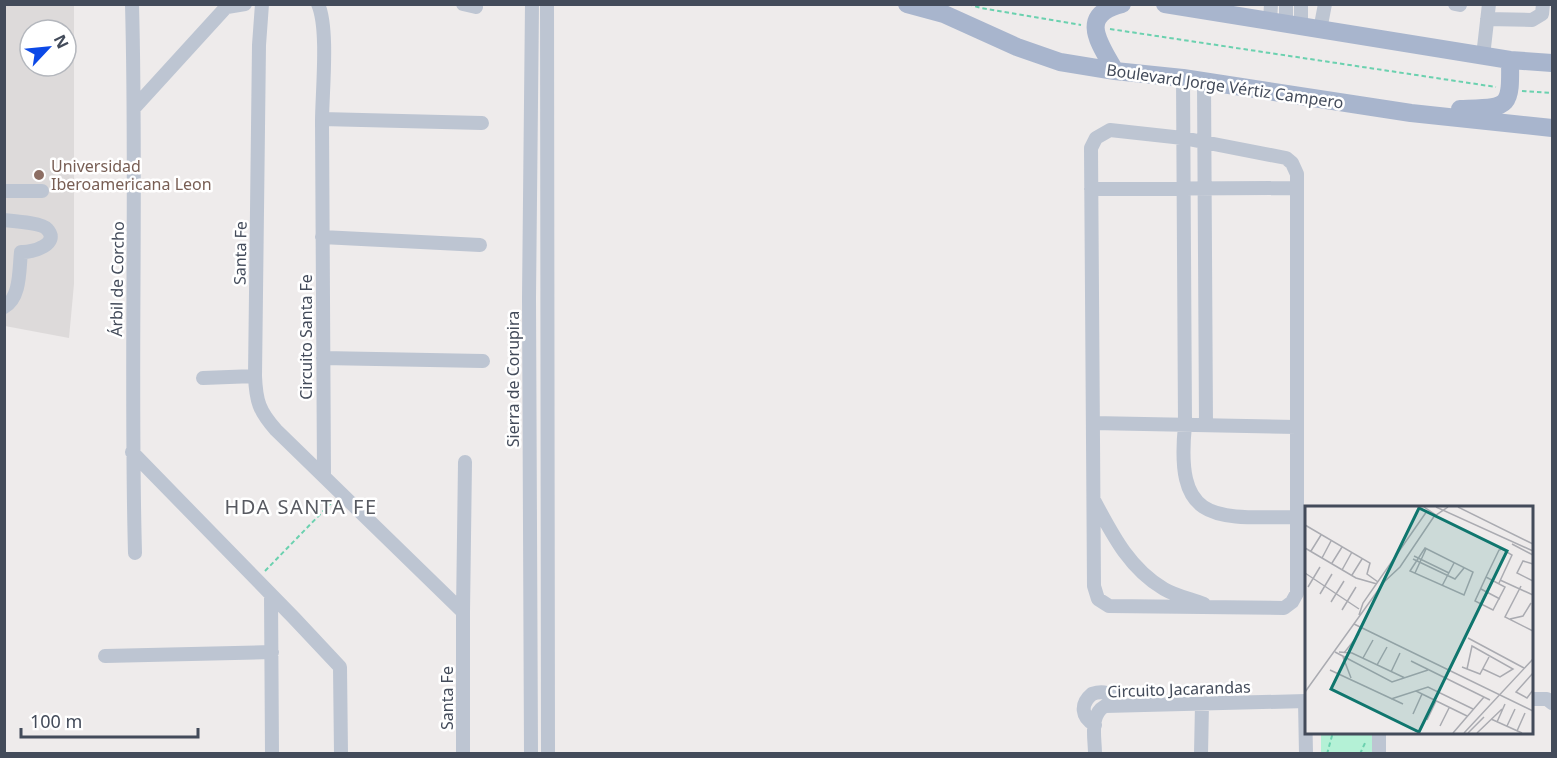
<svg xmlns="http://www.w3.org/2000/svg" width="1557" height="758" font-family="'Noto Sans',sans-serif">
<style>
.education{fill:#dddada;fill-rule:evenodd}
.green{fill:#b4f1d6}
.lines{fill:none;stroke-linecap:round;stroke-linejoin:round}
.path{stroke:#6bd1af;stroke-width:2;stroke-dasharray:4.5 3;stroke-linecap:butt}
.minor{stroke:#bdc5d2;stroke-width:14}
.major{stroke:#a8b5cd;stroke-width:18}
.education-dot{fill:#8d6e63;stroke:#fff;stroke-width:2}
.labels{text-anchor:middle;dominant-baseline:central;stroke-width:5;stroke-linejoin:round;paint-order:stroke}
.street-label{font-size:16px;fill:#434b5a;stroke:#fff}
.education-label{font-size:16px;fill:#785e54;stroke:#fff;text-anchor:start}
.quarter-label{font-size:20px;letter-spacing:1.5px;fill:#585a61;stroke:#fff}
.inset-road{fill:none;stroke:#aaabb1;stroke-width:1.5}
.view{fill:#0f766e;fill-opacity:0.15;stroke:#0f766e;stroke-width:3}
.inset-edge{fill:none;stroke:#434b5a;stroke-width:3}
</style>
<rect width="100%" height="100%" fill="#eeebeb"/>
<!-- education -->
<path class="education" d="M4 5H74V284L69 338 5 326ZM30 30H66V66H30Z"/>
<!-- green -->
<path class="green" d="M1321 733H1373V753H1321Z"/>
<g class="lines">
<!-- path -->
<path class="path" d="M968 4 981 8 1081 25
M1110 29 1496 87
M1522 91 1552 93
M265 571 332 502
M1327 754 1333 732
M1360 754 1365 743"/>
<!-- minor -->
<path class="minor" d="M132 4C137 188 130 370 135 553
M262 4 259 45 255 376C256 401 259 411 276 430L463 612
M318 4C329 29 322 93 322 122 322 240 323 358 324 476
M463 4 476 7
M547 4 548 754
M1301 4V27
M1455 4 1460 5
M227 7 245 4
M1487 19 1532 20 1542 14 1543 4
M1270 21 1271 4
M1286 24V4
M1320 30 1325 4
M1483 56 1489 4
M1183 78 1185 425C1175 524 1214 518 1296 517
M1204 82 1206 425
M135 107 229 4
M322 119 482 123
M1110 130 1183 138 1286 158 1292 163 1297 174V593L1292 602 1284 608 1109 606 1098 599 1094 586 1091 148 1096 138Z
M1091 189 1297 188
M4 191H42
M4 220C13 221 42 223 47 229 61 244 32 253 21 252 19 269 21 298 4 307
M322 237 480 245
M323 358 483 361
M203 378 255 376
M1093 423 1296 427
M132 452 294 618 340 667 341 754
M1095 502C1113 536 1130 569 1164 589 1176 596 1191 599 1204 604
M271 595 272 754
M105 656 272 652
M1532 699H1547L1552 703
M1305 701 1306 754
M1095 725C1081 717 1080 704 1092 694 1104 690 1112 693 1117 705
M1379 732V754
M463 754V612L465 462
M531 754 529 298 532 4
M1095 754C1095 737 1089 715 1105 706L1306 701
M1201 754 1202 704"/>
<!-- major -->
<path class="major" d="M907 4 944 14 1017 47 1060 62 1115 71 1183 78 1411 113 1552 128
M1165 4 1510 60 1552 63
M1115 71C1100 44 1077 15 1122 4
M1460 109C1509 107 1511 110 1510 60"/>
</g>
<!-- markers -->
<circle class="education-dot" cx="39" cy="175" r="6"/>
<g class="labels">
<!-- street labels -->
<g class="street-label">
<text transform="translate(1225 86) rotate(8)">Boulevard Jorge Vértiz Campero</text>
<text transform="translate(240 253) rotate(-89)">Santa Fe</text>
<text transform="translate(117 279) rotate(-89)">Árbil de Corcho</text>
<text transform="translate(306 337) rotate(-90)">Circuito Santa Fe</text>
<text transform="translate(513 379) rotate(-90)">Sierra de Corupira</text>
<text transform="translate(1179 689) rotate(-2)">Circuito Jacarandas</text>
<text transform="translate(447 698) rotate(-90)">Santa Fe</text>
</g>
<!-- education labels -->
<g class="education-label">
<text x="51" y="166">Universidad<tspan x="51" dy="18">Iberoamericana Leon</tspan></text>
</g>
<!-- quarter labels -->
<g class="quarter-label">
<text x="301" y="506">HDA SANTA FE</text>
</g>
</g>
<!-- overview -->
<g transform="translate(1305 506)">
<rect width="228" height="228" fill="#eeebeb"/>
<path class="inset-road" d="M119 1 131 9 143 1M131 1 228 45M153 1 228 38M0 19 65 57 62 68 73 76M207 38 228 49M0 42 51 72 72 78M120 42 168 66 159 89 105 65ZM6 45 16 29M109 50 144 67M17 52 26 35M108 53 150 73 159 62M27 57 37 41M228 58 218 55 212 67 228 75M37 64 47 46M0 67 54 103M110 67 121 43M47 69 57 53M181 71 200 81 188 104 170 95 181 71 194 44 197 43 207 49 194 77M195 74 228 89M137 80 149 57M216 80 200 111 228 125M3 81 15 61M176 83 195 93M15 88 27 68M26 96 39 75M37 104 51 81M54 109 58 97 122 5M205 113 218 110 226 97M49 118 228 205M163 132 219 162M30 146 87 176 123 164M34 146 47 147 100 172M39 147 54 128M38 151 46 172M58 152 68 134M106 155 185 194M72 159 82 141M157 161 175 168 184 151M162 163 167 140 208 163 195 171 178 163M25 164 98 198M86 166 95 147M228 167 211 186 222 192 228 184M111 185 162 210M0 186 79 76 95 61 130 9M86 193 123 181 168 203M108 208 117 188M186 213 217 227M122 214 131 195M192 216 200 198M135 220 144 202M202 220 210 203M212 225 220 207M148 227 179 191M159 227 228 153M163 227 179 211M172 227 197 203"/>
<path class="view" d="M114 2 202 45 114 226 26 183Z"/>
<rect width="228" height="228" class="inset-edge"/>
</g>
<!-- border -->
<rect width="1557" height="758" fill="none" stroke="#434b5a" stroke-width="12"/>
<!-- north arrow -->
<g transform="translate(48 48) rotate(64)"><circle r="28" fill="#ffffff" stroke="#b4b7bd" stroke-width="1.5"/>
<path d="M0-4.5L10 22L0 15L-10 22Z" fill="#0c49e7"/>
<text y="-9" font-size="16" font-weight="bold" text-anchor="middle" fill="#434b5a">N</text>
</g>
<!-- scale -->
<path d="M21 728v9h177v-9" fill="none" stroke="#434b5a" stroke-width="3"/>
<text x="30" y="728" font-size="18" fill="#434b5a" stroke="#ffffff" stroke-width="4.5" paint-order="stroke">100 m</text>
</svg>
